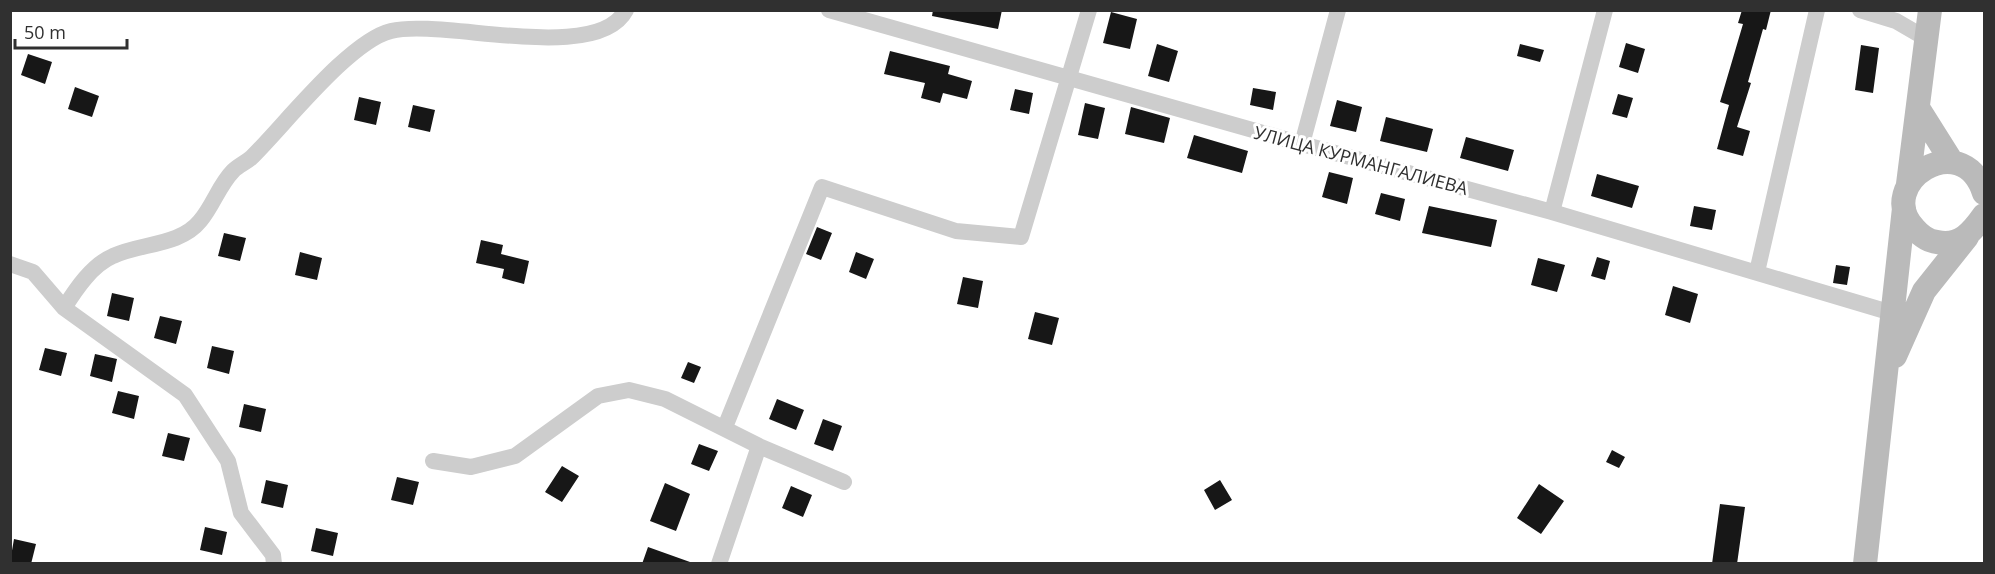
<svg xmlns="http://www.w3.org/2000/svg" width="1995" height="574" font-family="'Open Sans',sans-serif">
<style>
.building{fill:#171717}
.lines{fill:none;stroke-linecap:round;stroke-linejoin:round}
.street{stroke:#cdcdcd;stroke-width:16}
.secondary{stroke:#bababa;stroke-width:24}
.labels{text-anchor:middle;dominant-baseline:central;stroke-width:6;stroke-linejoin:round;paint-order:stroke}
.street-label{font-size:18px;fill:#303030;stroke:#fff}
</style>
<rect width="100%" height="100%" fill="#fff"/>
<!-- building -->
<path class="building" d="M933 10H1002L998 29 932 16Z
M1742 10H1771L1766 30 1763 29 1748 82 1751 83 1737 127 1750 131 1743 156 1717 149 1729 105 1720 102 1743 24 1738 23Z
M1111 12 1137 19 1130 49 1103 43Z
M1626 43 1645 49 1638 73 1619 67Z
M1157 44 1178 51 1169 82 1148 76Z
M1520 44 1544 50 1540 62 1517 56Z
M1861 45 1879 48 1873 93 1855 90Z
M890 51 950 66 948 74 972 81 967 99 943 93 940 103 921 98 925 83 884 74Z
M28 54 52 62 45 84 21 75Z
M75 87 99 96 92 117 68 109Z
M1253 88 1276 92 1273 110 1250 105Z
M1015 89 1033 93 1029 114 1010 110Z
M1618 94 1633 98 1627 118 1612 114Z
M359 97 381 102 376 125 354 120Z
M1337 100 1362 107 1356 132 1330 126Z
M1085 103 1105 108 1098 139 1078 135Z
M413 105 435 110 430 132 408 127Z
M1131 107 1170 118 1164 143 1125 134Z
M1386 117 1433 129 1427 152 1380 141Z
M1194 135 1248 151 1242 173 1187 158Z
M1466 137 1514 150 1508 171 1460 158Z
M1329 172 1353 178 1347 204 1322 197Z
M1597 174 1639 186 1632 208 1591 196Z
M1381 193 1405 199 1400 221 1375 214Z
M1429 206 1497 220 1491 247 1422 233Z
M1694 206 1716 210 1712 230 1690 226Z
M817 227 832 233 821 260 806 254Z
M224 233 246 238 240 261 218 256Z
M481 240 503 245 501 254 529 261 524 284 502 278 504 269 476 263Z
M300 252 322 258 317 280 295 275Z
M856 252 874 259 866 279 849 272Z
M1597 257 1610 261 1605 280 1591 276Z
M1538 258 1565 265 1557 292 1531 285Z
M1836 265 1850 267 1847 285 1833 283Z
M963 277 983 281 978 308 957 304Z
M1673 286 1698 294 1690 323 1665 315Z
M112 293 134 298 129 321 107 316Z
M1035 312 1059 318 1052 345 1028 339Z
M160 316 182 321 176 344 154 338Z
M212 346 234 351 229 374 207 368Z
M45 348 67 353 61 376 39 370Z
M95 354 117 359 112 382 90 376Z
M688 362 701 367 694 383 681 378Z
M118 391 139 396 134 419 112 413Z
M777 399 804 410 796 430 769 419Z
M244 404 266 409 261 432 239 427Z
M823 419 842 426 833 451 814 444Z
M168 433 190 438 184 461 162 456Z
M699 444 718 451 709 471 691 464Z
M1612 450 1625 457 1619 468 1606 462Z
M562 466 579 476 562 502 545 492Z
M397 477 419 482 413 505 391 500Z
M266 480 288 485 283 508 261 503Z
M1220 480 1232 500 1215 510 1204 490Z
M665 483 690 494 676 531 650 521Z
M1539 484 1564 501 1541 534 1517 518Z
M791 486 812 495 803 517 782 508Z
M1720 504 1745 507 1737 564H1712Z
M205 527 227 532 222 555 200 550Z
M316 528 338 533 333 556 311 551Z
M14 539 36 544 31 564 10 562Z
M648 547 690 562V564H642Z"/>
<g class="lines">
<!-- street -->
<path class="street" d="M829 10 1302 144 1552 212 1892 313
M1860 10 1896 21 1927 39
M1302 144 1338 10
M1552 212 1605 10
M10 264 33 272 64 308 185 395 228 461 241 513 273 555 274 564
M1757 272 1817 10
M64 308C76 289 92 265 113 256 140 243 180 246 200 221 213 206 219 185 233 171 238 166 245 163 251 158 283 127 349 41 391 31 443 18 597 65 626 10
M725 427 822 187 956 231 1021 237 1089 10
M433 461 471 467 515 456 598 396 629 390 665 399 759 446 844 482
M719 564 759 446"/>
<!-- secondary -->
<path class="secondary" d="M1918 108 1952 162
M1908 184 1930 10
M1984 193C1962 125 1873 184 1914 228 1920 235 1927 241 1937 242 1960 247 1972 232 1984 215
M1895 356 1924 291 1967 237
M1865 564 1904 208"/>
</g>
<g class="labels">
<!-- street labels -->
<g class="street-label">
<text transform="translate(1361 160) rotate(15)">УЛИЦА КУРМАНГАЛИЕВА</text>
</g>
</g>
<!-- border -->
<rect width="1995" height="574" fill="none" stroke="#303030" stroke-width="24"/>
<!-- scale -->
<path d="M15 39v9h112v-9" fill="none" stroke="#303030" stroke-width="3"/>
<text x="24" y="39" font-size="18" fill="#303030" stroke="#ffffff" stroke-width="4.5" paint-order="stroke">50 m</text>
</svg>
